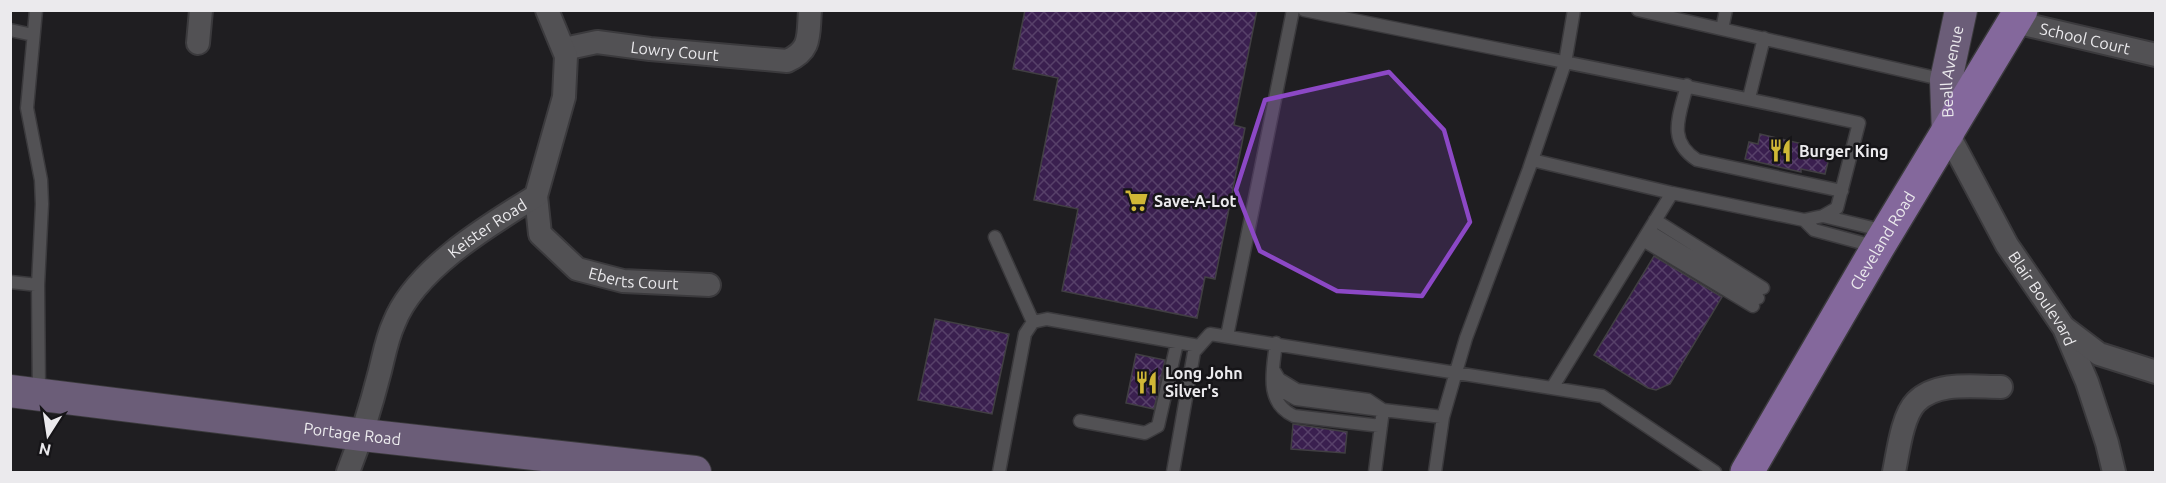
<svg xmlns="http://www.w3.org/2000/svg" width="2166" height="483" font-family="Ubuntu,sans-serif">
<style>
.building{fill:url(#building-cross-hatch);stroke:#413f43;stroke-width:1.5}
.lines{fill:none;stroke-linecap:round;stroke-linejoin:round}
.lane-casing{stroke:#3b3a3d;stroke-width:15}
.street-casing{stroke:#3b3a3d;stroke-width:26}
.secondary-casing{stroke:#3b3a3d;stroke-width:34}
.primary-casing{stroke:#3b3a3d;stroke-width:36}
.lane{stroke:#525154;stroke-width:12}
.street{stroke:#525154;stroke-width:22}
.secondary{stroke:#6b5d78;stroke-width:32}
.primary{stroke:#84689c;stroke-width:33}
.marked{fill:#8c48c6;fill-opacity:0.2;stroke:#8c48c6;stroke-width:4.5;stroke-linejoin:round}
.labels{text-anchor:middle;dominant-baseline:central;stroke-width:5;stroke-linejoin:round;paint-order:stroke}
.street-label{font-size:16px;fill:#ebeaed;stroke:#161518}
.poi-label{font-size:16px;font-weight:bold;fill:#ebeaed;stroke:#161518;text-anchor:start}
</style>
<defs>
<pattern id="building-cross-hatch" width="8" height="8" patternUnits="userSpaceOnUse" patternTransform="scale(1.5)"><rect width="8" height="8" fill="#3a1f4f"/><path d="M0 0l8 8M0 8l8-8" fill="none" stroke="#574069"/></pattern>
</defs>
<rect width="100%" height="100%" fill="#1f1e21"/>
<!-- building -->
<path class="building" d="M1025 10H1257L1234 125 1245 128 1215 279 1205 277 1197 318 1062 291 1078 209 1034 200 1058 78 1013 69Z
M1760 134 1803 144V148L1830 154 1825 174 1801 169V172L1745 159 1749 142 1758 144Z
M1654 256 1722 297 1670 384 1656 390 1648 388 1594 355Z
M935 319 1009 334 992 414 918 400Z
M1136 354 1165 360 1154 409 1126 403Z
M1293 424 1347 432 1345 453 1291 449Z"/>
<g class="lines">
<defs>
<path id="lane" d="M36 10 27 108 41 180 42 204 38 285 39 394
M1304 10C1489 48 1674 82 1859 123L1837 208 1823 216
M1638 10 1945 80
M1722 29 1726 10
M10 30 33 35
M1687 85C1680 115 1666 140 1697 160L1842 191
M1749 98 1764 38
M1532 160 1672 193 1804 220 1823 216 1885 231
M1655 220 1763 288
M1804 220 1814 230 1877 247
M1649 231 1758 298
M995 237 1033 322
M1643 240 1753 306
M10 282 38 285
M1227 336 1293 10
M1276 343C1273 370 1264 402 1294 416L1381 426
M1273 369 1279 379 1297 390 1368 400 1383 410
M1552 388 1672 193
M1282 391 1296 399 1381 410
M1080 421 1145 433 1158 426 1177 343
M999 472 1025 334 1033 322 1047 319 1199 346
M1173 472 1194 352 1210 334 1602 396 1715 472
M1375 472 1383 410 1443 417
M1435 472 1443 417 1456 372 1466 338 1529 169 1565 63 1574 10"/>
<g id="street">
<path id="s1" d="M2015 22 2156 55"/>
<path d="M198 43 201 10"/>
<path id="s2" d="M564 49 597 42 650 49 787 61C812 50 808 35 810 10"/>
<path id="s3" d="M1948 134 2007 245 2064 328 2087 382 2107 443 2114 472"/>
<path id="s4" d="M536 196 540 234 577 269 623 281 709 285"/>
<path d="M2066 329 2099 354 2156 372"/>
<path id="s5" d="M348 472C361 439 371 406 380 371 384 355 387 338 394 323 415 269 489 225 536 196L564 97 566 56 547 10"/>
<path d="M1894 472C1898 453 1902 416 1916 402 1937 381 1974 387 2001 387"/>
</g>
<g id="secondary">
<path id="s6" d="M1948 134 1946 80 1961 10"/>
<path id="s7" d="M10 391 363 435 695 472"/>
</g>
<g id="primary">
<path id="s8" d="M1747 472 1878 247 2021 10"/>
</g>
</defs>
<!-- lane casing -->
<use href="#lane" class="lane-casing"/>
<!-- street casing -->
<use href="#street" class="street-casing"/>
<!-- secondary casing -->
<use href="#secondary" class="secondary-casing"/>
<!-- primary casing -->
<use href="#primary" class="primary-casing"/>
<!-- lane -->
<use href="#lane" class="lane"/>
<!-- street -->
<use href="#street" class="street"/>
<!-- secondary -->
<use href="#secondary" class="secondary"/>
<!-- primary -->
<use href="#primary" class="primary"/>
</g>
<!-- marked area -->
<path class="marked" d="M1389 72 1444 130 1470 222 1422 296 1337 291 1260 251 1236 190 1265 100Z"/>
<!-- icons -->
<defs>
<symbol id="restaurant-bare" viewBox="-9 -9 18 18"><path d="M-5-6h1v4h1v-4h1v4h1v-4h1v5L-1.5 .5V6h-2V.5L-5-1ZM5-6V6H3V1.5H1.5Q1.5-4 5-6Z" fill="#d0b736" stroke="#161518" stroke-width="2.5" paint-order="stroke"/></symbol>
<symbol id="supermarket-bare" viewBox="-9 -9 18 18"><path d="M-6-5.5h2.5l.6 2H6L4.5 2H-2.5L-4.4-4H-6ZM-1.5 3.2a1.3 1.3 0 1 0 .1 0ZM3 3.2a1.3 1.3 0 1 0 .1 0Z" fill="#d0b736" stroke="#161518" stroke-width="2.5" paint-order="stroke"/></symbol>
</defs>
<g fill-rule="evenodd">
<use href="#restaurant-bare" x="1764" y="134" width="33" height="33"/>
<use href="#supermarket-bare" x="1120" y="184" width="33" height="33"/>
<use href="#restaurant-bare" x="1130" y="366" width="33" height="33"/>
</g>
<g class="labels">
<!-- street labels -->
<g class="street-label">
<text stroke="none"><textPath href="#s1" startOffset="72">School Court</textPath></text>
<text stroke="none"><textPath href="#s2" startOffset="112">Lowry Court</textPath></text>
<text stroke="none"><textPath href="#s6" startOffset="63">Beall Avenue</textPath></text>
<text stroke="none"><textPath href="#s5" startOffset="291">Keister Road</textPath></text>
<text stroke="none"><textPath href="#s8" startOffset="268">Cleveland Road</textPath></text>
<text stroke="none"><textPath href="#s4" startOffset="147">Eberts Court</textPath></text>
<text stroke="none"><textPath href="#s3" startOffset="190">Blair Boulevard</textPath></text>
<text stroke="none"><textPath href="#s7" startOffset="345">Portage Road</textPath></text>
</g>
<!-- poi labels -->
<g class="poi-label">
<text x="1799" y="151">Burger King</text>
<text x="1154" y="201">Save-A-Lot</text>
<text x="1165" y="373">Long John<tspan x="1165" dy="18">Silver's</tspan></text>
</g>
</g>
<!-- border -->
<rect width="2166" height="483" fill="none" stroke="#ebeaed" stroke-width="24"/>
<!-- north arrow -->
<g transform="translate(48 435) rotate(192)" stroke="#161518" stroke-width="4.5" paint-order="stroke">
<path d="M0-4.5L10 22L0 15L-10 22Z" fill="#ebeaed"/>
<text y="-9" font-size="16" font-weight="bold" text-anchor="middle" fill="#ebeaed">N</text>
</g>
</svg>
